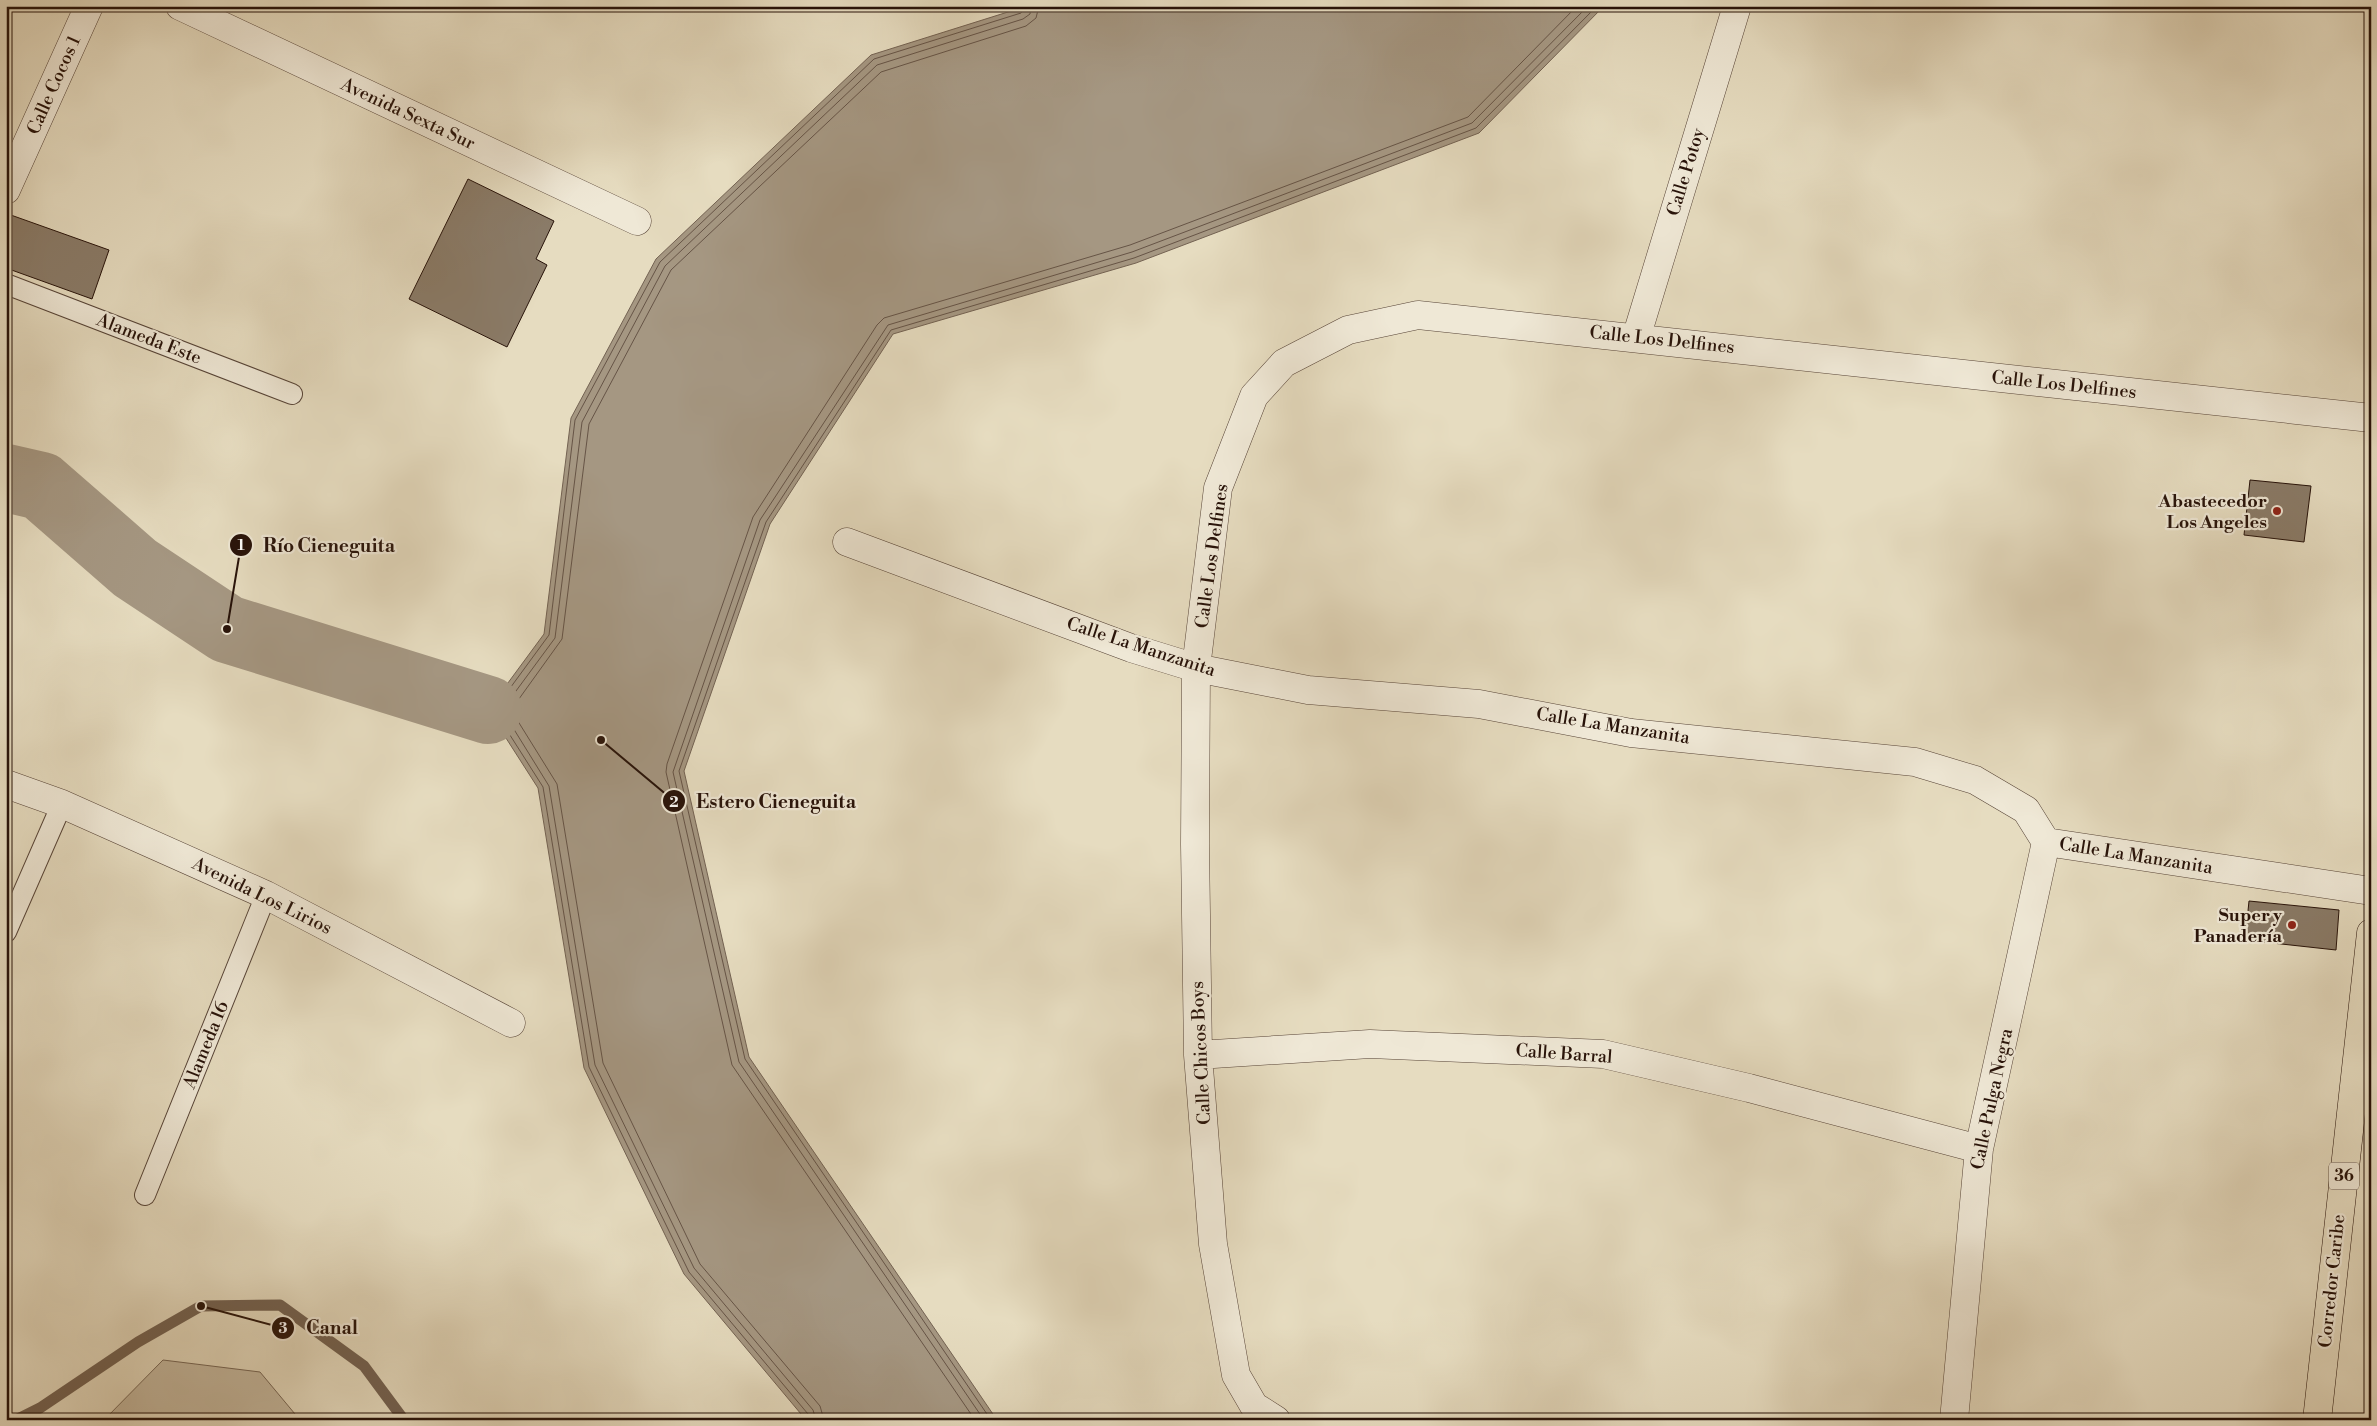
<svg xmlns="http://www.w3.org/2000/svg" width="2377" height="1426" font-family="'Libre Bodoni',serif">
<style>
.green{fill:#c6baa1;stroke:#766655}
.water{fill:#a59782;stroke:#736252}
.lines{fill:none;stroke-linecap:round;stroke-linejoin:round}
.shore{stroke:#665446;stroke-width:1}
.stream{stroke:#736252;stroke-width:11}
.river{stroke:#a59782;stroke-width:68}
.building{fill:#8a7b68;stroke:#271209}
.service-casing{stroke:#574437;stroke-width:22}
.minor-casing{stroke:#574437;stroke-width:29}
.primary-casing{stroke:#271209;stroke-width:29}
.service{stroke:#efe8d6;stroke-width:20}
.minor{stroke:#efe8d6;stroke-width:28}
.primary{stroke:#e6dcc0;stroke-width:28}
.poi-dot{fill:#8f2418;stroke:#efe8d6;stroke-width:2}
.labels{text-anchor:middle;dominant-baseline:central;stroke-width:4.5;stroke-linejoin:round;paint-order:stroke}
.shield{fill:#efe8d6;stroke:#635246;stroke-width:1}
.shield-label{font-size:16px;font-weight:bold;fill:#271209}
.street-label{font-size:18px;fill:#271209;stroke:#efe8d6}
.poi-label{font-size:18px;font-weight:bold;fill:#271209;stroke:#efe8d6;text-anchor:end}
.leader{fill:none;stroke:#271209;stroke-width:2}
.callout-dot{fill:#271209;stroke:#efe8d6;stroke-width:2}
.mark-label{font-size:15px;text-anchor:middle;font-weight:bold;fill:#fff}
.callout-label{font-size:19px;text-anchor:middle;font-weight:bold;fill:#271209;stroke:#efe8d6;stroke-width:4.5;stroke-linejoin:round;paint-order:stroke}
</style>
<rect width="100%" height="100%" fill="#e6dcc0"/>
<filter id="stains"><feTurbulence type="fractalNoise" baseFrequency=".004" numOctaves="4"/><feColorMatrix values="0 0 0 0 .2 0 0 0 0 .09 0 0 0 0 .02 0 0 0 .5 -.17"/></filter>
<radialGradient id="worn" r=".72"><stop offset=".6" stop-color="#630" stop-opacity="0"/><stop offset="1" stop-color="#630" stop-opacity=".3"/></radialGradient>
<!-- green -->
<path class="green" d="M163 1360 260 1372 300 1420H104Z"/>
<!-- water -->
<path class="water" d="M1027 6H1604L1479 133 1136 263 893 334 770 524 684 771 749 1057 997 1420H806L684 1274 584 1068 538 788 488 710 544 634 571 418 656 259 871 55Z"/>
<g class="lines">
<!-- shore -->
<path class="shore" d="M810 1420 808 1414 689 1272 589 1067 543 787 494 710 549 635 575 420 660 262 874 59 1021 13 1025 6
M816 1420 813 1410 694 1268 595 1065 549 786 502 710 555 638 582 422 665 266 877 65 1023 19 1030 14 1031 6
M824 1420 820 1406 700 1264 603 1063 557 784 511 710 562 639 589 424 671 270 881 72 1026 26 1036 18 1039 6
M975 1420 732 1065 666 772 667 764 753 517 877 325 884 318 1130 245 1468 117 1577 6
M984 1420 739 1062 673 772 760 520 888 325 1132 252 1472 123 1588 6
M991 1420 745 1059 679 771 766 522 891 330 1134 258 1476 128 1597 6"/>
<!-- stream -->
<path class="stream" d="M16 1420 40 1408 138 1342 201 1306 280 1305 364 1366 404 1420"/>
<!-- river -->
<path class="river" d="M6 478 41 486 135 568 227 629 488 710"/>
</g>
<!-- building -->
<path class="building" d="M468 179 554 221 536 259 547 265 507 347 409 299Z
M8 214 109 250 92 299 6 268V219Z
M2250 480 2311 486 2304 542 2244 535Z
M2249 901 2339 910 2336 950 2245 940Z"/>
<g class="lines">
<defs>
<path id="service" d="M6 284 292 394
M6 932 62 804
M145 1195 266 895"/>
<path id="minor" d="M180 6 637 221
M6 190 89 6
M1636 338 1737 6
M847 542 1131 648 1196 668 1308 690 1479 704 1631 733 1915 762 1975 780 2026 810 2046 842 2371 891
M6 784 62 804 266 895 511 1023
M1198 1055 1370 1044 1603 1054 1749 1088 1979 1149
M1276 1420 1254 1406 1236 1375 1213 1244 1198 1055 1195 844 1196 668 1218 488 1254 396 1284 363 1348 330 1418 315 2371 418
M1954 1420 1979 1149 2046 842"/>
<path id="primary" d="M2317 1420 2371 933"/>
</defs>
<!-- service casing -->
<use href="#service" class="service-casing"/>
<!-- minor casing -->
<use href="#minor" class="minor-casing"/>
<!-- primary casing -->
<use href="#primary" class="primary-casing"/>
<!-- service -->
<use href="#service" class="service"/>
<!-- minor -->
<use href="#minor" class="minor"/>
<!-- primary -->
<use href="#primary" class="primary"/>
</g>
<!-- markers -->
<g class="poi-dot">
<circle cx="2277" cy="511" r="5"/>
<circle cx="2292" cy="925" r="5"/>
</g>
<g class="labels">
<!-- shield labels -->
<rect class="shield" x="2329" y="1162.5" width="30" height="27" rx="4"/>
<g class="shield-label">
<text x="2344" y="1176">36</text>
</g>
<!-- street labels -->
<g class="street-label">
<text transform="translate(54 85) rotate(-66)">Calle Cocos 1</text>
<text transform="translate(408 114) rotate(25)">Avenida Sexta Sur</text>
<text transform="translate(1686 172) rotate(-73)">Calle Potoy</text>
<text transform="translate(149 339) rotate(21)">Alameda Este</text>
<text transform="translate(1662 340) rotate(6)">Calle Los Delfines</text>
<text transform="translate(2064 385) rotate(6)">Calle Los Delfines</text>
<text transform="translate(1212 556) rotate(-82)">Calle Los Delfines</text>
<text transform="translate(1141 647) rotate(18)">Calle La Manzanita</text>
<text transform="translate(1613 726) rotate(9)">Calle La Manzanita</text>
<text transform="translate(2136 856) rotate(9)">Calle La Manzanita</text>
<text transform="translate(262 896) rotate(26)">Avenida Los Lirios</text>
<text transform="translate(206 1045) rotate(-68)">Alameda 16</text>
<text transform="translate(1201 1053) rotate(-93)">Calle Chicos Boys</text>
<text transform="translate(1564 1054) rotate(4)">Calle Barral</text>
<text transform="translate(1992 1099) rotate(-78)">Calle Pulga Negra</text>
<text transform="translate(2332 1281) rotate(-84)">Corredor Caribe</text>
</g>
<!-- poi labels -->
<g class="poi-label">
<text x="2267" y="501">Abastecedor<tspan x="2267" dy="21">Los Angeles</tspan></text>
<text x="2282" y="915">Super y<tspan x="2282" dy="21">Panadería</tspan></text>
</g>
</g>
<!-- callouts -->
<path class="leader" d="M227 629L241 545M601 740L674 801M201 1306L283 1328"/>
<g class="callout-dot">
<circle cx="227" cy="629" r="5"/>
<circle cx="601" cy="740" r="5"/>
<circle cx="201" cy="1306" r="5"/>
<circle cx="241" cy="545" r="12"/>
<circle cx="674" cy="801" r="12"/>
<circle cx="283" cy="1328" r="12"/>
</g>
<g class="mark-label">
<text x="241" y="550">1</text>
<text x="674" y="807">2</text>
<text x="283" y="1333">3</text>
</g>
<g class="callout-label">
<text x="329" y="552">Río Cieneguita</text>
<text x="776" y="808">Estero Cieneguita</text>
<text x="332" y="1334">Canal</text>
</g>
<!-- margin -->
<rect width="2377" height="1426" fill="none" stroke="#e6dcc0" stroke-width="25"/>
<rect x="8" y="8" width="2362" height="1411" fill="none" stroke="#271209" stroke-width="2.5"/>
<rect x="12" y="12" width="2352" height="1401" fill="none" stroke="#271209"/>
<rect width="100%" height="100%" filter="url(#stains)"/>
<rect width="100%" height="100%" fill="url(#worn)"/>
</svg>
